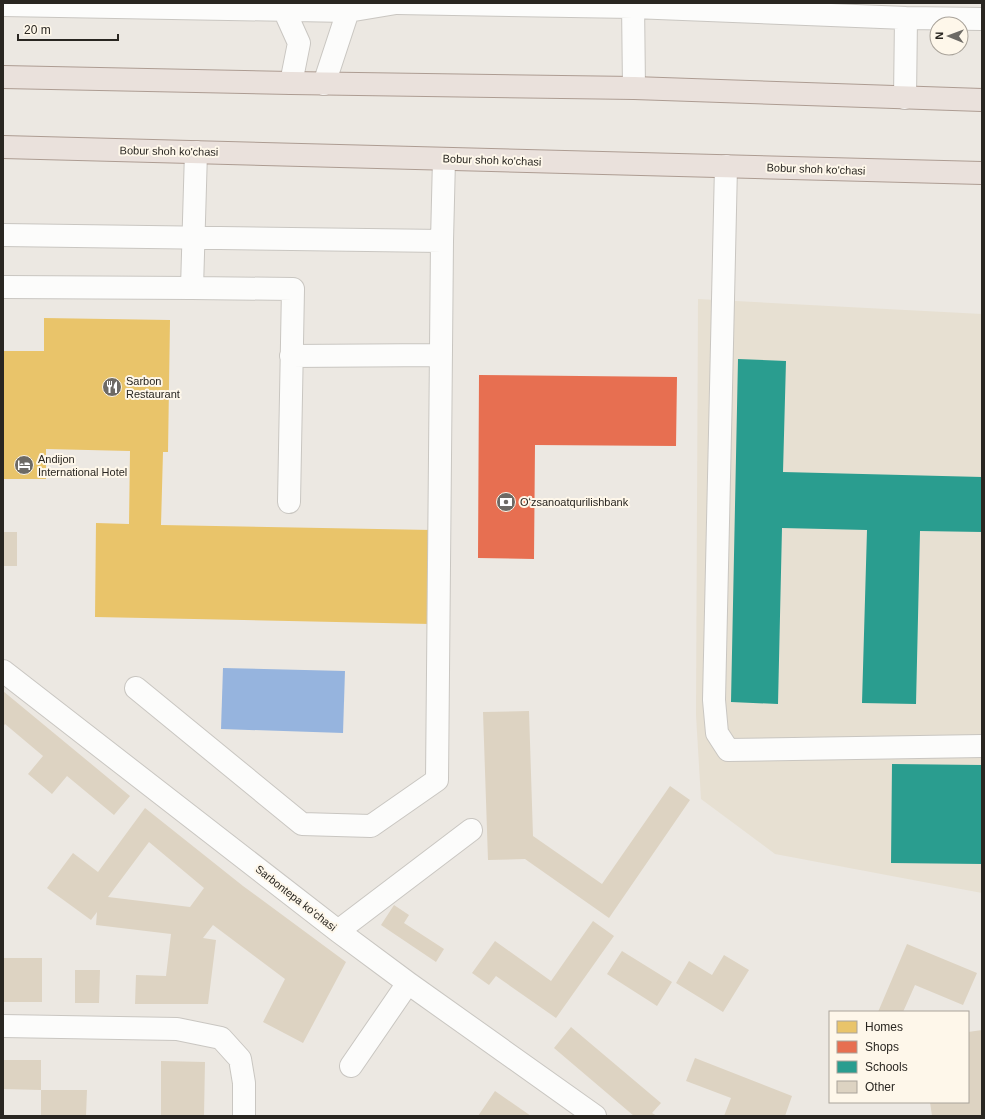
<svg xmlns="http://www.w3.org/2000/svg" width="985" height="1119" font-family="Arial,sans-serif">
<style>
.built{fill:#e7e0d2}
.water{fill:#96b4de}
.homes{fill:#e9c46a}
.shops{fill:#e76f51}
.schools{fill:#2a9d8f}
.building{fill:#ddd3c2;fill-rule:evenodd}
.lines{fill:none;stroke-linecap:round;stroke-linejoin:round}
.minor-casing{stroke:#c9c6c1;stroke-width:24}
.major-casing{stroke:#ad9c92;stroke-width:24}
.minor{stroke:#fcfcfb;stroke-width:22}
.major{stroke:#eae1dc;stroke-width:22}
.labels{text-anchor:middle;dominant-baseline:central;stroke-width:4;stroke-linejoin:round;paint-order:stroke}
.street-label{font-size:11px;fill:#292621;stroke:#fef7ea}
.poi-label{font-size:11px;fill:#292621;stroke:#fef7ea;text-anchor:start}
</style>
<rect width="100%" height="100%" fill="#ece8e2"/>
<!-- built -->
<path class="built" d="M698 299 982 314V893L775 854 701 799 696 715Z"/>
<!-- water -->
<path class="water" d="M223 668 345 671 343 733 221 729Z"/>
<!-- homes -->
<path class="homes" d="M44 318 170 320 168 452H163L161 525 432 530 430 624 95 617 96 523 129 524 130 451 46 449V479H3V351H44Z"/>
<!-- shops -->
<path class="shops" d="M479 375 677 377 676 446 535 445 534 559 478 558Z"/>
<!-- schools -->
<path class="schools" d="M738 359 786 361 783 472 982 477V532L920 531 916 704 862 703 867 530 782 528 778 704 731 702Z
M892 764 982 765V864L891 863Z"/>
<!-- building -->
<path class="building" d="M3 532H17V566H3Z
M3 691 130 796 114 815 67 776 52 794 28 774 43 756 5 724 3 727Z
M529 711 533 836 602 884 670 786 690 800 609 918 525 859 488 860 483 712Z
M145 808 243 886 346 962 303 1043 263 1022 285 979 213 925 203 938 216 940 208 1004H135L136 975 166 976 171 934 96 925 97 912 91 920 47 888 73 853 98 872ZM149 842 204 888 190 907 108 897Z
M394 905 409 915 404 923 444 949 436 962 381 925Z
M593 921 614 936 556 1018 496 976 489 985 472 973 495 941 551 981Z
M907 944 977 973 963 1005 915 985 903 1012H878Z
M622 951 672 982 657 1006 607 974Z
M724 955 749 970 723 1012 676 983 689 961 712 975Z
M3 958H42V1002H3Z
M75 970H100L99 1003H75Z
M571 1027 661 1103 652 1113 657 1116H634L554 1048Z
M982 1030V1116H932L930 1102H968V1032Z
M695 1058 792 1096 785 1116H724L731 1098 686 1081Z
M3 1060H41V1090L3 1089Z
M161 1061 205 1062 204 1116H161Z
M41 1090H87L86 1116H41Z
M495 1091 531 1116H478Z"/>
<g class="lines">
<defs>
<path id="minor" d="M281 3 299 43 291 83
M397 3 633 7 906 18 982 19
M633 3 634 88
M3 5 348 11 396 3
M324 84 348 11 352 3
M905 98 906 18
M726 166 714 700 717 733 728 750 982 746
M3 235 442 241 437 780 371 826 302 824 136 688
M442 241 444 159
M3 287 192 288 196 152
M192 288 293 289 289 502
M291 356 441 355
M3 671 338 931 408 983 595 1116
M338 931 471 830
M3 1026 177 1029 221 1038 240 1059 244 1083V1116
M351 1066 408 983"/>
<path id="major" d="M3 77 291 83 634 88 982 100
M3 147 982 173"/>
</defs>
<!-- minor casing -->
<use href="#minor" class="minor-casing"/>
<!-- major casing -->
<use href="#major" class="major-casing"/>
<!-- minor -->
<use href="#minor" class="minor"/>
<!-- major -->
<use href="#major" class="major"/>
</g>
<!-- icons -->
<defs>
<symbol id="restaurant-disc" viewBox="-11 -11 22 22"><circle r="9.5" fill="#6d6a65" stroke="#fef7ea"/><path d="M-5-6h1v4h1v-4h1v4h1v-4h1v5L-1.5 .5V6h-2V.5L-5-1ZM5-6V6H3V1.5H1.5Q1.5-4 5-6Z" fill="#fff"/></symbol>
<symbol id="hotel-disc" viewBox="-11 -11 22 22"><circle r="9.5" fill="#6d6a65" stroke="#fef7ea"/><path d="M-6-4.5h1.5V1H6V5H4.5V3h-9V5H-6ZM-4 0a1.8 1.8 0 1 1 3.6 0ZM.5 0V-2.5h3Q6-2.5 6 0Z" fill="#fff"/></symbol>
<symbol id="bank-disc" viewBox="-11 -11 22 22"><circle r="9.5" fill="#6d6a65" stroke="#fef7ea"/><path d="M-6-4H6V4H-6ZM0-2.3a2.3 2.3 0 1 0 0 4.6a2.3 2.3 0 1 0 0-4.6Z" fill="#fff"/></symbol>
</defs>
<g fill-rule="evenodd">
<use href="#restaurant-disc" x="101" y="376" width="22" height="22"/>
<use href="#hotel-disc" x="13" y="454" width="22" height="22"/>
<use href="#bank-disc" x="495" y="491" width="22" height="22"/>
</g>
<g class="labels">
<!-- street labels -->
<g class="street-label">
<text transform="translate(169 151) rotate(1)">Bobur shoh ko'chasi</text>
<text transform="translate(492 160) rotate(2)">Bobur shoh ko'chasi</text>
<text transform="translate(816 169) rotate(2)">Bobur shoh ko'chasi</text>
<text transform="translate(296 898) rotate(38)">Sarbontepa ko'chasi</text>
</g>
<!-- poi labels -->
<g class="poi-label">
<text x="126" y="381">Sarbon<tspan x="126" dy="13">Restaurant</tspan></text>
<text x="38" y="459">Andijon<tspan x="38" dy="13">International Hotel</tspan></text>
<text x="520" y="502">Oʻzsanoatqurilishbank</text>
</g>
</g>
<!-- border -->
<rect width="985" height="1119" fill="none" stroke="#292621" stroke-width="8"/>
<!-- legend -->
<rect x="829" y="1011" width="140" height="92" fill="#fef7ea" stroke="#a9a39a"/>
<rect x="837" y="1021" width="20" height="12" fill="#e9c46a" stroke="#a9a39a"/>
<text x="865" y="1031" font-size="12" fill="#292621">Homes</text>
<rect x="837" y="1041" width="20" height="12" fill="#e76f51" stroke="#a9a39a"/>
<text x="865" y="1051" font-size="12" fill="#292621">Shops</text>
<rect x="837" y="1061" width="20" height="12" fill="#2a9d8f" stroke="#a9a39a"/>
<text x="865" y="1071" font-size="12" fill="#292621">Schools</text>
<rect x="837" y="1081" width="20" height="12" fill="#ddd3c2" stroke="#a9a39a"/>
<text x="865" y="1091" font-size="12" fill="#292621">Other</text>
<!-- north arrow -->
<g transform="translate(949 36) rotate(271)"><circle r="19" fill="#fef7ea" stroke="#a9a39a"/>
<path d="M0-3L7 15L0 10L-7 15Z" fill="#6d6a65"/>
<text y="-6" font-size="11" font-weight="bold" text-anchor="middle" fill="#292621">N</text>
</g>
<!-- scale -->
<path d="M18 34v6h100v-6" fill="none" stroke="#292621" stroke-width="2"/>
<text x="24" y="34" font-size="12" fill="#292621" stroke="#fef7ea" stroke-width="3" paint-order="stroke">20 m</text>
</svg>
